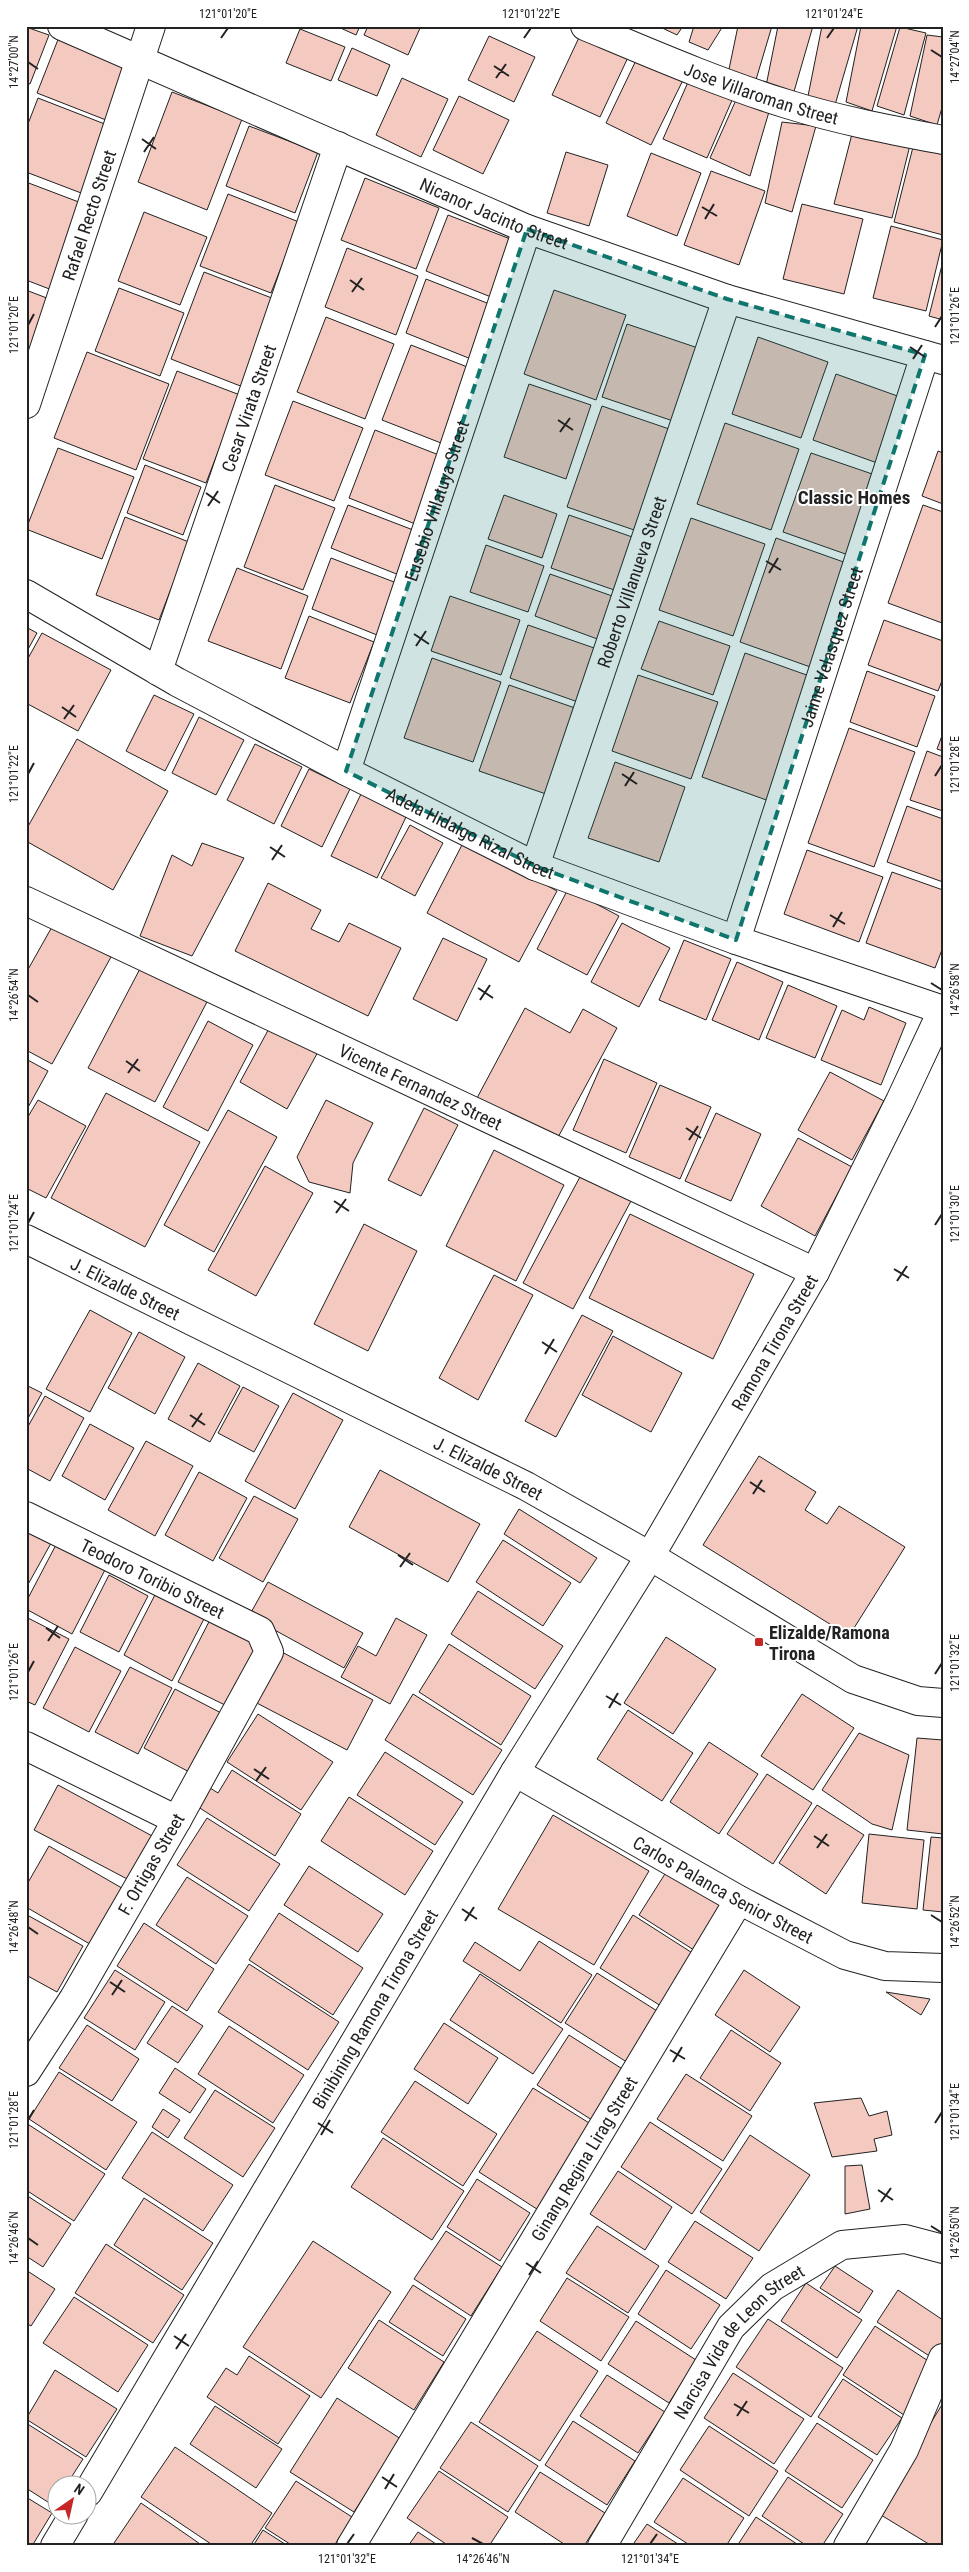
<svg xmlns="http://www.w3.org/2000/svg" width="969" height="2572" font-family="'Roboto Condensed',sans-serif">
<style>
.building{fill:#f3c9c0;stroke:#222}
.lines{fill:none;stroke-linecap:round;stroke-linejoin:round}
.minor-casing{stroke:#222;stroke-width:30}
.minor{stroke:#fff;stroke-width:28}
.marked{fill:#0f766e;fill-opacity:0.2;stroke:#0f766e;stroke-width:4;stroke-dasharray:10 6;stroke-linejoin:round}
.ticks{fill:none;stroke:#222;stroke-width:2}
.poi-dot{fill:#c62828;stroke:#fff;stroke-width:2}
.labels{text-anchor:middle;dominant-baseline:central;stroke-width:4;stroke-linejoin:round;paint-order:stroke}
.street-label{font-size:18px;fill:#222;stroke:#fff}
.poi-label{font-size:18px;font-weight:bold;fill:#222;stroke:#fff;text-anchor:start}
.neighbourhood-label{font-size:19px;font-weight:bold;fill:#222;stroke:#fff}
.neatline{fill:none;stroke:#222;stroke-width:2}
.ticks-label{font-size:12px;text-anchor:middle;fill:#222}
</style>
<rect width="100%" height="100%" fill="#fff"/>
<!-- building -->
<path class="building" d="M336 26H360L356 35Z
M368 26H421L408 55 364 35Z
M658 26H683L677 35Z
M694 26H723L708 50 689 42Z
M738 26H772L755 83 728 74Z
M778 26H813L793 95 766 86Z
M822 26H858L835 105 808 96Z
M861 26H897L872 111 846 102Z
M26 27 49 35 30 84 26 83Z
M900 27 926 33 904 115 877 106Z
M300 29 345 47 331 81 286 63Z
M583 29 631 51 600 117 552 95Z
M927 35 943 37V104L937 125 910 116Z
M489 36 535 57 514 102 468 80Z
M59 37 128 64 106 120 37 93Z
M352 48 390 65 377 96 338 80Z
M640 52 686 74 651 145 606 123Z
M692 73 736 91 707 158 663 139Z
M402 78 448 99 421 157 376 135Z
M172 92 242 119 207 210 138 182Z
M459 96 509 120 483 174 433 150Z
M38 98 115 128 89 196 26 172V129Z
M736 100 771 105 750 176 710 158Z
M782 122 816 126 792 212 765 203Z
M249 126 318 152 295 213 226 186Z
M854 126 911 141 892 218 834 204Z
M913 147 943 154V235L894 222Z
M566 152 608 165 589 226 547 213Z
M651 153 701 173 677 236 627 216Z
M711 171 765 191 739 265 684 245Z
M365 178 439 208 416 269 341 240Z
M26 182 84 204 52 290 26 280Z
M228 194 299 222 271 293 200 266Z
M802 204 863 219 844 294 783 279Z
M144 212 207 237 180 305 118 281Z
M448 215 513 240 491 297 426 271Z
M891 226 943 240 926 311 873 298Z
M347 248 418 276 396 335 325 307Z
M943 261V320L929 316Z
M204 272 277 300 243 387 171 359Z
M426 279 492 305 471 359 406 333Z
M119 288 184 313 160 376 95 351Z
M26 290 57 302 26 360Z
M554 290 626 315 596 400 524 374Z
M326 317 394 344 365 419 297 392Z
M627 324 701 349 676 422 602 397Z
M758 337 828 362 801 438 732 414Z
M411 345 470 368 441 443 382 420Z
M87 352 169 384 136 470 54 438Z
M177 371 240 395 206 483 143 459Z
M836 374 903 398 880 464 813 440Z
M529 384 591 405 566 479 504 457Z
M293 401 363 428 334 501 265 475Z
M602 406 675 431 640 532 567 507Z
M725 423 799 449 771 530 697 504Z
M375 430 444 457 418 525 349 498Z
M58 448 134 477 102 559 26 529Z
M938 451 943 453V504L922 496Z
M811 453 881 477 854 557 783 532Z
M145 465 201 487 183 535 127 513Z
M275 485 335 508 303 590 244 567Z
M504 495 557 514 542 558 488 539Z
M348 505 421 533 404 577 331 548Z
M923 505 943 512 942 623 888 603Z
M569 515 638 539 620 592 551 568Z
M125 517 189 542 159 620 96 595Z
M691 518 765 544 733 636 659 610Z
M776 538 852 565 816 669 740 642Z
M486 545 544 566 528 612 470 592Z
M331 558 402 585 382 637 312 609Z
M237 568 308 596 281 669 208 641Z
M550 574 615 597 600 640 535 616Z
M450 596 520 620 501 675 431 651Z
M309 616 374 642 350 703 285 678Z
M884 620 943 641V678L938 691 868 665Z
M659 621 730 646 713 695 641 669Z
M528 625 597 649 578 702 510 678Z
M26 627 37 633 26 653Z
M42 633 111 670 78 731 26 703V662Z
M745 653 815 678 772 802 702 777Z
M432 658 501 682 473 762 404 738Z
M867 671 935 696 917 747 850 722Z
M638 675 718 702 691 779 612 751Z
M509 685 575 708 546 794 479 771Z
M154 695 194 714 165 771 126 751Z
M199 717 244 740 216 795 172 773Z
M849 728 915 752 874 867 808 843Z
M943 733V751L937 749Z
M77 739 168 791 113 890 26 841V830Z
M255 744 302 767 274 824 227 800Z
M927 751 943 757V811L910 800Z
M615 762 685 787 659 862 588 838Z
M309 769 350 789 322 847 281 826Z
M361 794 406 817 377 878 331 856Z
M907 806 943 819V882L887 862Z
M410 825 443 843 415 896 381 878Z
M464 841 557 891 519 962 427 913Z
M202 843 244 858 192 956 140 936 172 855 192 866Z
M807 850 883 877 859 942 784 914Z
M892 872 943 890V947L935 968 866 943Z
M268 883 321 910 311 929 339 942 349 923 401 948 368 1016 235 951Z
M568 889 619 916 587 975 537 949Z
M622 923 670 948 639 1007 591 982Z
M53 925 111 957 52 1064 26 1050V973Z
M443 938 487 959 457 1021 413 999Z
M684 940 731 959 706 1020 659 1000Z
M737 962 783 982 759 1040 712 1020Z
M143 963 209 998 155 1102 88 1068Z
M788 985 837 1006 815 1058 766 1038Z
M869 1007 906 1023 881 1085 821 1060 842 1010 864 1020Z
M525 1008 570 1033 583 1009 617 1028 556 1141 477 1098Z
M208 1021 253 1045 208 1131 163 1107Z
M272 1023 319 1050 287 1109 240 1082Z
M26 1059 48 1071 26 1111Z
M604 1059 657 1083 626 1153 573 1130Z
M830 1072 884 1101 852 1160 798 1130Z
M660 1085 711 1107 680 1179 629 1157Z
M106 1093 200 1142 145 1247 51 1198Z
M38 1100 86 1126 46 1198 26 1188V1120Z
M326 1100 373 1123 353 1163 350 1193 309 1182 297 1157Z
M424 1108 458 1125 421 1196 388 1180Z
M228 1110 277 1137 214 1252 164 1225Z
M716 1113 761 1134 731 1201 685 1181Z
M798 1138 852 1167 815 1236 761 1206Z
M494 1150 564 1185 516 1281 446 1246Z
M265 1166 313 1193 256 1296 208 1270Z
M581 1175 631 1201 573 1309 523 1283Z
M630 1214 754 1274 713 1359 589 1298Z
M364 1224 417 1251 368 1351 314 1324Z
M494 1275 533 1295 478 1400 439 1378Z
M90 1310 132 1333 90 1412 46 1389Z
M582 1315 613 1331 556 1437 525 1421Z
M139 1332 185 1357 155 1414 108 1388Z
M613 1336 682 1373 651 1432 582 1395Z
M198 1363 240 1386 210 1442 168 1419Z
M26 1385 42 1393 26 1422Z
M243 1387 279 1406 254 1452 218 1433Z
M293 1393 343 1420 295 1509 245 1481Z
M45 1396 84 1418 50 1481 26 1468V1430Z
M90 1424 134 1448 105 1500 62 1476Z
M146 1441 193 1466 155 1536 108 1510Z
M759 1456 816 1492 805 1510 827 1524 839 1506 905 1547 849 1636 703 1545Z
M380 1470 480 1524 448 1582 349 1527Z
M199 1472 247 1498 213 1561 165 1535Z
M254 1496 298 1519 263 1582 219 1558Z
M519 1509 597 1558 580 1583 504 1534Z
M26 1520 55 1536 26 1588Z
M503 1540 571 1583 543 1626 476 1582Z
M58 1541 107 1566 72 1634 26 1609V1602Z
M109 1575 148 1596 119 1652 80 1632Z
M268 1582 363 1633 344 1668 249 1616Z
M158 1589 206 1615 172 1681 124 1655Z
M478 1591 563 1646 535 1689 451 1634Z
M213 1614 261 1639 227 1706 178 1682Z
M26 1617 69 1639 35 1705 26 1701Z
M396 1618 427 1635 390 1704 341 1677 358 1646 376 1656Z
M666 1637 716 1669 673 1734 624 1703Z
M449 1644 531 1696 501 1745 419 1692Z
M75 1647 121 1671 89 1732 43 1708Z
M278 1650 373 1700 347 1750 251 1700Z
M130 1667 172 1688 138 1754 95 1732Z
M175 1689 225 1715 195 1775 144 1748Z
M413 1694 502 1750 473 1795 385 1740Z
M802 1694 854 1728 813 1790 761 1756Z
M628 1710 693 1753 662 1801 597 1759Z
M258 1714 333 1762 301 1810 227 1762Z
M859 1733 909 1755 892 1830 872 1824 822 1790Z
M917 1738 943 1740V1834L907 1830Z
M709 1742 758 1774 719 1834 670 1802Z
M385 1752 463 1802 435 1845 357 1795Z
M232 1770 301 1814 275 1856 195 1805 207 1786 218 1793Z
M767 1774 812 1803 773 1864 727 1834Z
M58 1785 154 1837 131 1881 34 1830Z
M349 1797 433 1851 405 1895 321 1841Z
M817 1805 864 1835 826 1894 779 1863Z
M553 1815 649 1871 594 1965 498 1909Z
M207 1818 280 1864 249 1911 177 1865Z
M869 1834 924 1840 917 1909 862 1903Z
M931 1837 943 1838V1912L923 1910Z
M49 1846 127 1891 95 1947 26 1907V1886Z
M309 1866 383 1914 358 1952 284 1905Z
M670 1866 728 1903 697 1952 639 1915Z
M187 1877 248 1916 216 1964 156 1925Z
M279 1913 363 1968 333 2015 249 1960Z
M633 1915 694 1954 661 2006 600 1968Z
M29 1916 83 1946 57 1992 26 1975V1921Z
M144 1923 214 1969 187 2011 117 1966Z
M539 1941 592 1975 561 2023 463 1961 475 1942 520 1971Z
M249 1964 339 2022 308 2070 218 2012Z
M115 1970 165 2002 135 2050 84 2018Z
M744 1970 800 2007 770 2052 715 2015Z
M597 1973 665 2016 633 2066 565 2023Z
M480 1974 563 2029 533 2074 450 2020Z
M886 1992 930 1999 921 2015Z
M172 2006 203 2026 178 2063 147 2043Z
M444 2023 498 2058 468 2104 414 2069Z
M87 2025 139 2059 112 2101 59 2068Z
M229 2026 304 2075 273 2123 198 2074Z
M731 2030 781 2063 750 2111 700 2078Z
M569 2035 624 2070 592 2120 537 2085Z
M175 2068 206 2089 190 2113 159 2093Z
M59 2072 137 2122 106 2170 29 2119Z
M686 2074 752 2116 723 2161 657 2119Z
M415 2081 497 2134 463 2186 381 2132Z
M533 2088 594 2126 540 2211 479 2172Z
M215 2090 275 2128 243 2177 184 2138Z
M861 2098 869 2116 887 2111 892 2135 874 2139 877 2151 832 2157 814 2103Z
M163 2109 180 2120 168 2138 152 2127Z
M650 2122 722 2169 692 2214 621 2167Z
M26 2123 105 2174 74 2221 26 2190Z
M152 2132 233 2185 203 2231 122 2178Z
M750 2135 810 2175 759 2251 700 2212Z
M383 2138 464 2191 432 2240 351 2187Z
M862 2165 870 2209 845 2214V2166Z
M618 2171 672 2207 645 2250 590 2214Z
M477 2179 530 2213 500 2261 447 2227Z
M26 2195 71 2224 43 2267 26 2256Z
M144 2198 213 2243 182 2290 114 2245Z
M695 2221 753 2258 726 2299 668 2262Z
M597 2226 659 2266 628 2313 566 2273Z
M446 2231 502 2267 471 2316 414 2279Z
M313 2241 391 2292 321 2398 243 2347Z
M106 2244 184 2295 153 2343 75 2293Z
M835 2266 873 2291 859 2313 820 2288Z
M26 2270 55 2289 31 2326 26 2323Z
M666 2270 720 2305 691 2349 638 2314Z
M567 2278 629 2317 601 2361 540 2321Z
M806 2283 862 2320 837 2358 781 2321Z
M413 2285 466 2319 443 2356 389 2322Z
M898 2290 943 2320V2346L934 2359 877 2322Z
M74 2297 148 2345 118 2392 43 2343Z
M768 2319 843 2368 811 2417 736 2367Z
M379 2320 444 2362 414 2410 348 2368Z
M636 2321 696 2360 669 2403 608 2364Z
M875 2326 936 2366 904 2415 843 2375Z
M537 2331 598 2371 540 2461 479 2422Z
M249 2356 310 2396 278 2444 207 2397 226 2368 237 2375Z
M55 2370 117 2409 86 2457 26 2419Z
M733 2373 804 2419 774 2464 704 2418Z
M607 2375 665 2412 638 2453 580 2416Z
M843 2379 902 2418 877 2455 818 2417Z
M337 2398 401 2439 354 2512 290 2472Z
M943 2403V2546H932L876 2512Z
M215 2406 282 2449 256 2488 190 2444Z
M573 2421 635 2461 607 2505 545 2465Z
M471 2422 538 2466 508 2512 440 2468Z
M26 2423 83 2459 67 2484H58V2500L54 2506 26 2488Z
M817 2423 873 2460 842 2508 785 2471Z
M709 2426 778 2471 749 2516 680 2470Z
M175 2447 272 2513 250 2546H214L141 2497Z
M439 2471 508 2517 489 2546H449L407 2518Z
M540 2472 605 2513 584 2546H567L515 2512Z
M788 2477 843 2514 822 2546H807L762 2516Z
M683 2478 744 2518 726 2546H691L654 2522Z
M296 2481 352 2517 334 2546H293L265 2528Z
M26 2497 52 2513 32 2546H26Z
M141 2503 203 2546H112Z
M756 2517 800 2546H737Z
M647 2524 681 2546H632Z
M263 2530 288 2546H253Z
M418 2532 439 2546H408Z"/>
<g class="lines">
<defs>
<g id="minor">
<path id="s1" d="M62 26 527 229 727 299 943 360"/>
<path id="s2" d="M585 26C652 54 719 83 787 104 838 120 891 130 943 140"/>
<path id="s3" d="M26 404 151 26"/>
<path id="s4" d="M26 594 177 682 346 771 535 866 736 940 943 1010"/>
<path id="s5" d="M158 671 338 146"/>
<path id="s6" d="M346 771 527 229"/>
<path id="s7" d="M535 866 727 299"/>
<path id="s8" d="M26 901 815 1272"/>
<path id="s9" d="M736 940 925 355"/>
<path id="s10" d="M26 1239 526 1486 650 1556 853 1679 918 1701 943 1703"/>
<path id="s11" d="M26 1516 260 1631 269 1652 177 1820 74 1998 26 2072"/>
<path d="M26 1746 177 1820"/>
<path id="s12" d="M515 1772 739 1900 845 1955 885 1966 943 1968"/>
<path id="s13" d="M88 2492 515 1772 650 1556 815 1272 900 1101 943 1009"/>
<path d="M55 2546 74 2514"/>
<path id="s14" d="M351 2546 739 1900"/>
<path id="s15" d="M602 2546 731 2327 772 2287 842 2245 905 2239 943 2249"/>
<path d="M848 2546 904 2450 943 2358"/>
</g>
</defs>
<!-- minor casing -->
<use href="#minor" class="minor-casing"/>
<!-- minor -->
<use href="#minor" class="minor"/>
</g>
<!-- marked area -->
<path class="marked" d="M527 229 727 299 925 355 736 940 535 866 346 771Z"/>
<!-- ticks -->
<path class="ticks" d="M221 38 228 28M524 38 531 28M827 38 834 28M931 50 942 57M28 62 38 69M494 66 509 76M496 78 506 64M142 139 156 149M144 152 154 137M702 207 717 216M705 219 714 204M350 280 364 290M352 292 362 278M28 325 34 314M935 327 942 316M910 347 925 357M913 359 922 345M558 420 573 430M560 432 570 418M206 493 220 503M208 506 218 491M766 561 781 570M769 573 778 558M414 634 429 644M416 646 426 631M62 707 76 717M64 719 74 705M28 774 34 763M622 774 637 784M935 776 942 765M625 786 634 772M270 847 285 857M272 860 282 845M830 915 845 924M833 927 842 912M931 983 942 990M478 988 493 998M28 995 38 1002M480 1000 490 985M126 1061 140 1071M128 1073 138 1059M686 1128 701 1138M689 1140 698 1126M334 1201 349 1211M336 1213 346 1199M28 1223 34 1212M935 1225 942 1214M894 1269 909 1278M897 1281 907 1266M542 1342 557 1352M545 1354 554 1339M190 1415 205 1425M192 1427 202 1413M750 1482 765 1492M753 1494 762 1480M398 1555 413 1565M400 1567 410 1553M46 1628 60 1638M48 1641 58 1626M28 1672 34 1661M935 1674 942 1663M606 1696 621 1705M609 1708 618 1693M254 1769 269 1779M256 1781 266 1767M814 1836 829 1846M817 1848 827 1834M462 1909 477 1919M931 1915 942 1922M465 1921 474 1907M28 1927 38 1934M110 1982 125 1992M112 1995 122 1980M670 2050 685 2059M673 2062 682 2047M28 2120 34 2110M318 2123 333 2133M935 2123 942 2112M321 2135 330 2120M878 2190 893 2200M881 2202 891 2188M931 2226 942 2233M28 2238 38 2245M526 2263 541 2273M529 2275 538 2261M174 2336 189 2346M176 2349 186 2334M734 2404 749 2413M737 2416 747 2401M382 2477 397 2487M385 2489 394 2474M472 2538 483 2544M347 2544 354 2534M650 2544 657 2534"/>
<!-- markers -->
<rect class="poi-dot" x="754" y="1637" width="10" height="10" rx="2.5"/>
<g class="labels">
<!-- street labels -->
<g class="street-label">
<text stroke="none"><textPath href="#s2" startOffset="189">Jose Villaroman Street</textPath></text>
<text stroke="none"><textPath href="#s1" startOffset="471">Nicanor Jacinto Street</textPath></text>
<text stroke="none"><textPath href="#s3" startOffset="199">Rafael Recto Street</textPath></text>
<text stroke="none"><textPath href="#s5" startOffset="278">Cesar Virata Street</textPath></text>
<text stroke="none"><textPath href="#s6" startOffset="285">Eusebio Villatuya Street</textPath></text>
<text stroke="none"><textPath href="#s7" startOffset="300">Roberto Villanueva Street</textPath></text>
<text stroke="none"><textPath href="#s9" startOffset="308">Jaime Velasquez Street</textPath></text>
<text stroke="none"><textPath href="#s4" startOffset="505">Adela Hidalgo Rizal Street</textPath></text>
<text stroke="none"><textPath href="#s8" startOffset="436">Vicente Fernandez Street</textPath></text>
<text stroke="none"><textPath href="#s10" startOffset="111">J. Elizalde Street</textPath></text>
<text stroke="none"><textPath href="#s13" startOffset="1339">Ramona Tirona Street</textPath></text>
<text stroke="none"><textPath href="#s10" startOffset="516">J. Elizalde Street</textPath></text>
<text stroke="none"><textPath href="#s11" startOffset="141">Teodoro Toribio Street</textPath></text>
<text transform="translate(151 1864) rotate(-60)">F. Ortigas Street</text>
<text stroke="none"><textPath href="#s12" startOffset="239">Carlos Palanca Senior Street</textPath></text>
<text stroke="none"><textPath href="#s13" startOffset="562">Binibining Ramona Tirona Street</textPath></text>
<text stroke="none"><textPath href="#s14" startOffset="452">Ginang Regina Lirag Street</textPath></text>
<text stroke="none"><textPath href="#s15" startOffset="248">Narcisa Vida de Leon Street</textPath></text>
</g>
<!-- poi labels -->
<g class="poi-label">
<text x="769" y="1632">Elizalde/Ramona<tspan x="769" dy="21">Tirona</tspan></text>
</g>
<!-- neighbourhood labels -->
<g class="neighbourhood-label">
<text x="854" y="497">Classic Homes</text>
</g>
</g>
<!-- border -->
<rect width="969" height="2572" fill="none" stroke="#ffffff" stroke-width="55"/>
<!-- north arrow -->
<g transform="translate(72 2500) rotate(34)"><circle r="24" fill="#ffffff" stroke="#a7a7a7"/>
<path d="M0-4L9 19L0 12L-9 19Z" fill="#c62828"/>
<text y="-8" font-size="14" font-weight="bold" text-anchor="middle" fill="#222222">N</text>
</g>
<rect x="28" y="28" width="914" height="2516" class="neatline"/>
<g class="ticks-label">
<text x="228" y="18">121°01'20"E</text>
<text x="531" y="18">121°01'22"E</text>
<text x="834" y="18">121°01'24"E</text>
<text transform="translate(955 57) rotate(-90)" y="4">14°27'04"N</text>
<text transform="translate(14 62) rotate(-90)" y="4">14°27'00"N</text>
<text transform="translate(955 316) rotate(-90)" y="4">121°01'26"E</text>
<text transform="translate(14 325) rotate(-90)" y="4">121°01'20"E</text>
<text transform="translate(955 765) rotate(-90)" y="4">121°01'28"E</text>
<text transform="translate(14 774) rotate(-90)" y="4">121°01'22"E</text>
<text transform="translate(955 990) rotate(-90)" y="4">14°26'58"N</text>
<text transform="translate(14 995) rotate(-90)" y="4">14°26'54"N</text>
<text transform="translate(955 1214) rotate(-90)" y="4">121°01'30"E</text>
<text transform="translate(14 1223) rotate(-90)" y="4">121°01'24"E</text>
<text transform="translate(955 1663) rotate(-90)" y="4">121°01'32"E</text>
<text transform="translate(14 1672) rotate(-90)" y="4">121°01'26"E</text>
<text transform="translate(955 1922) rotate(-90)" y="4">14°26'52"N</text>
<text transform="translate(14 1927) rotate(-90)" y="4">14°26'48"N</text>
<text transform="translate(955 2112) rotate(-90)" y="4">121°01'34"E</text>
<text transform="translate(14 2120) rotate(-90)" y="4">121°01'28"E</text>
<text transform="translate(955 2233) rotate(-90)" y="4">14°26'50"N</text>
<text transform="translate(14 2238) rotate(-90)" y="4">14°26'46"N</text>
<text x="347" y="2563">121°01'32"E</text>
<text x="483" y="2563">14°26'46"N</text>
<text x="650" y="2563">121°01'34"E</text>
</g>
</svg>
